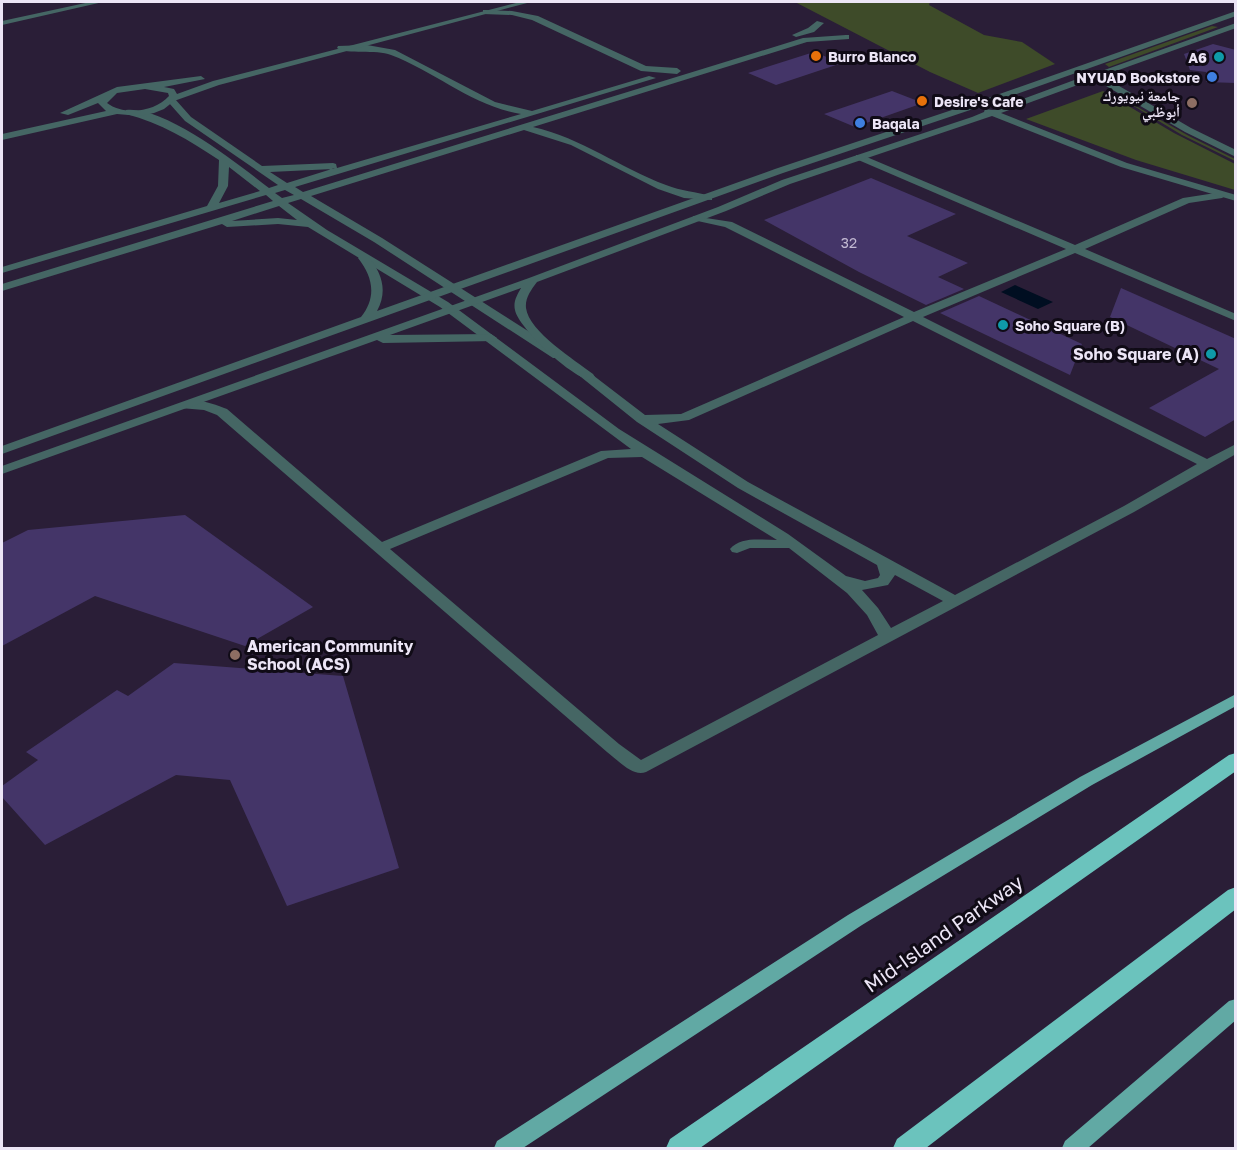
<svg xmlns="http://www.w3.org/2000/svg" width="1237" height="1150" font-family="'Golos Text','Noto Naskh Arabic',sans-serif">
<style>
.green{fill:#3e4b29}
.water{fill:#000e21}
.building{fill:#443568}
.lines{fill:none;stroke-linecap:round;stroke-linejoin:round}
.minor{fill:#456664;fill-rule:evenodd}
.tertiary{fill:#456664;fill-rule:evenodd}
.primary{fill:#61a9a4;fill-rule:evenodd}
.motorway{fill:#6bc3bd;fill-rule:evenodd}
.food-dot{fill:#e8710a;stroke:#100b16;stroke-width:2}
.culture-dot{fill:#0f9aa8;stroke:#100b16;stroke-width:2}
.shop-dot{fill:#3f7fe0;stroke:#100b16;stroke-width:2}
.education-dot{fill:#8d6e63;stroke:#100b16;stroke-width:2}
.labels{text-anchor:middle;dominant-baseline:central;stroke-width:6;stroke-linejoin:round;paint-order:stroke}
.far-poi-label{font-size:14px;font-weight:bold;fill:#ece5f6;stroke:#100b16;text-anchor:start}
.number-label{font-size:14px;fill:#c2b9d2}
.poi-label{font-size:16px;font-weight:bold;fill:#ece5f6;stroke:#100b16;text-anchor:end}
.near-street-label{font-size:20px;fill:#ece5f6;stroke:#100b16}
</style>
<rect width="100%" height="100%" fill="#2a1e37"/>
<!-- green -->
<path class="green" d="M795 2H930L929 5 984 35 1022 42 1055 64 978 93 930 72Z
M1212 26 1218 27 1109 67 1105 64Z
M1102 87 1189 136 1235 159V161L1182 135Z
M1103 91 1174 133 1235 164V190L1136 160 1026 119Z"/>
<!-- water -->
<path class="water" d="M1015 285 1053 302 1038 309 1001 292Z"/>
<!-- building -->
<path class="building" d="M1213 44 1236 50V83L1206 82V72L1190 70 1184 54Z
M814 52 842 63 776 85 748 73Z
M892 91 923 103 855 127 824 114Z
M871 178 956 214 907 236 968 263 938 277 964 289 926 305 859 272 764 220Z
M1121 288 1236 339V419L1205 437 1149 408 1219 369 1110 317Z
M979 296 1082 344 1070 375 940 313Z
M185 515 313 607 245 646 95 596 2 646V543L28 530Z
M174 663 343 676 399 868 287 906 230 780 176 775 45 845 2 797V786L38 760 26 752 117 690 128 696Z"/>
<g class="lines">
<!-- minor -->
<path class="minor" d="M90 2H103L2 25V21Z
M486 10 512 11 538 16 646 66 677 68 681 71 677 74 641 71 532 20 512 15 483 14V10Z
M817 21 824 23 814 32 796 37 792 35 808 28Z
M846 35H849V39L807 42 533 127C582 138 620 168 666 185 681 191 696 192 712 196V200L684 198 658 189 571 145 524 130 311 196 382 238 561 352V358H553L374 242 301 199 288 203 327 230 448 302 619 429 788 534 846 576 865 581 878 578 880 575 877 565 738 488 637 422 571 369 577 365 581 366 645 415 681 414 904 317 725 227 693 220V216L732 222 914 312 1066 249 856 159V155H862L1075 245 1183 198 1222 192 1227 195 1222 198 1189 203 1085 249 1236 314V321L1075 253 923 317 1207 459 1236 444V454L1134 512 646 772C632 777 618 760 607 752L217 415 204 410 180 408 179 405C190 395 214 404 227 409L382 542 601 451 631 449 440 307 308 227 278 224 227 227 222 224 2 291V284L273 201 266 195 2 273V267L207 206 218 186 219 160C189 140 161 123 126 114V110C165 106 238 164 269 188L278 185 185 121 169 103V99H175L191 117 262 166 333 163 336 164 337 168 521 114C472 106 436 72 391 55 376 49 347 55 337 48L338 46 367 45 395 50 495 102 532 111 649 76 656 78 295 187 303 192 803 38ZM229 167 260 191 219 203 228 186ZM335 168 287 183 270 172 333 169ZM285 190 294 195 282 198 275 193ZM279 206 297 220 278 218 232 221ZM913 321 1197 464 1124 506 955 595 748 482 658 424 689 420ZM642 457 777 540C761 540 741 536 730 549L732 552 737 553 750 548H789L847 593 867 615 878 635 641 760 619 744 390 549 608 458ZM895 575 943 601 891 628 878 608 862 590 888 585Z"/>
<!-- tertiary -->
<path class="tertiary" d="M520 2H531L219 85 174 101 164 109 154 113 140 116 117 114 2 140V134L106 111 98 103 68 115 60 113 117 87 201 76 205 79 164 87 174 89 177 94 213 81ZM145 89 168 93 169 96C155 112 124 116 107 103L117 93Z
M1236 11V16L994 102 783 173 2 454V446L361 317C377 297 373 277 358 258L360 256H368C382 273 388 291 377 311L775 169 988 98Z
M1236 23V28L1102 76 1191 128 1236 150V157L1185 132 1094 79 1001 113 1127 163 1236 195V201L1121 167 992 116 790 184 726 211 537 282C531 290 525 298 526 308 529 332 575 360 593 374L595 377 593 380C577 383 518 328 515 310 513 302 517 295 521 288L390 335 491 334 497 338 495 341 383 343 377 340 2 474V466L529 278 718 207 782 180 972 117 984 112 985 109 993 110 1088 75 1089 72 1096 73Z"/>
<!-- primary -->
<path class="primary" d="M1236 694V706L1092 785 862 925 523 1148H494L497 1141 848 915 1080 777Z
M1236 999V1020L1088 1148H1062L1065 1141 1229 1001Z"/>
<!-- motorway -->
<path class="motorway" d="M1236 753V771L700 1148H666L670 1139 1229 755Z
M1236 887V909L926 1148H893L897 1139 1228 890Z"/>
</g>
<!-- markers -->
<g class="food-dot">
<circle cx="816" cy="56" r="6"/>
<circle cx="922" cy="101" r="6"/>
</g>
<g class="culture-dot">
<circle cx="1219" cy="57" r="6"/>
<circle cx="1003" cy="325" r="6"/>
<circle cx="1211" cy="354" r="6"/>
</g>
<g class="shop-dot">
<circle cx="1212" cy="77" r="6"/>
<circle cx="860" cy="123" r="6"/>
</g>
<g class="education-dot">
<circle cx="1192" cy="103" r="6"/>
<circle cx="235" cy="655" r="6"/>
</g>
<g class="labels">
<!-- far-poi labels -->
<g class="far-poi-label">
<text x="828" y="56">Burro Blanco</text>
<text x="1207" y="57" text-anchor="end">A6</text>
<text x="1200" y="77" text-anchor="end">NYUAD Bookstore</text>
<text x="1180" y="95" text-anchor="end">جامعة نيويورك<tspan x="1180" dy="16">أبوظبي</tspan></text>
<text x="934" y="101">Desire's Cafe</text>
<text x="872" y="123">Baqala</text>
<text x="1015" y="325">Soho Square (B)</text>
</g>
<!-- number labels -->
<g class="number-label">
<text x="849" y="242">32</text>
</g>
<!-- poi labels -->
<g class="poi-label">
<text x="1199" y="354">Soho Square (A)</text>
<text x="247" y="646" text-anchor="start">American Community<tspan x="247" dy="18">School (ACS)</tspan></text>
</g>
<!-- near-street labels -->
<g class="near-street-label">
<text transform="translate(943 933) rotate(-35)">Mid-Island Parkway</text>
</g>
</g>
<!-- border -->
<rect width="1237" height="1150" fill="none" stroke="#ece5f6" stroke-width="6"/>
</svg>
